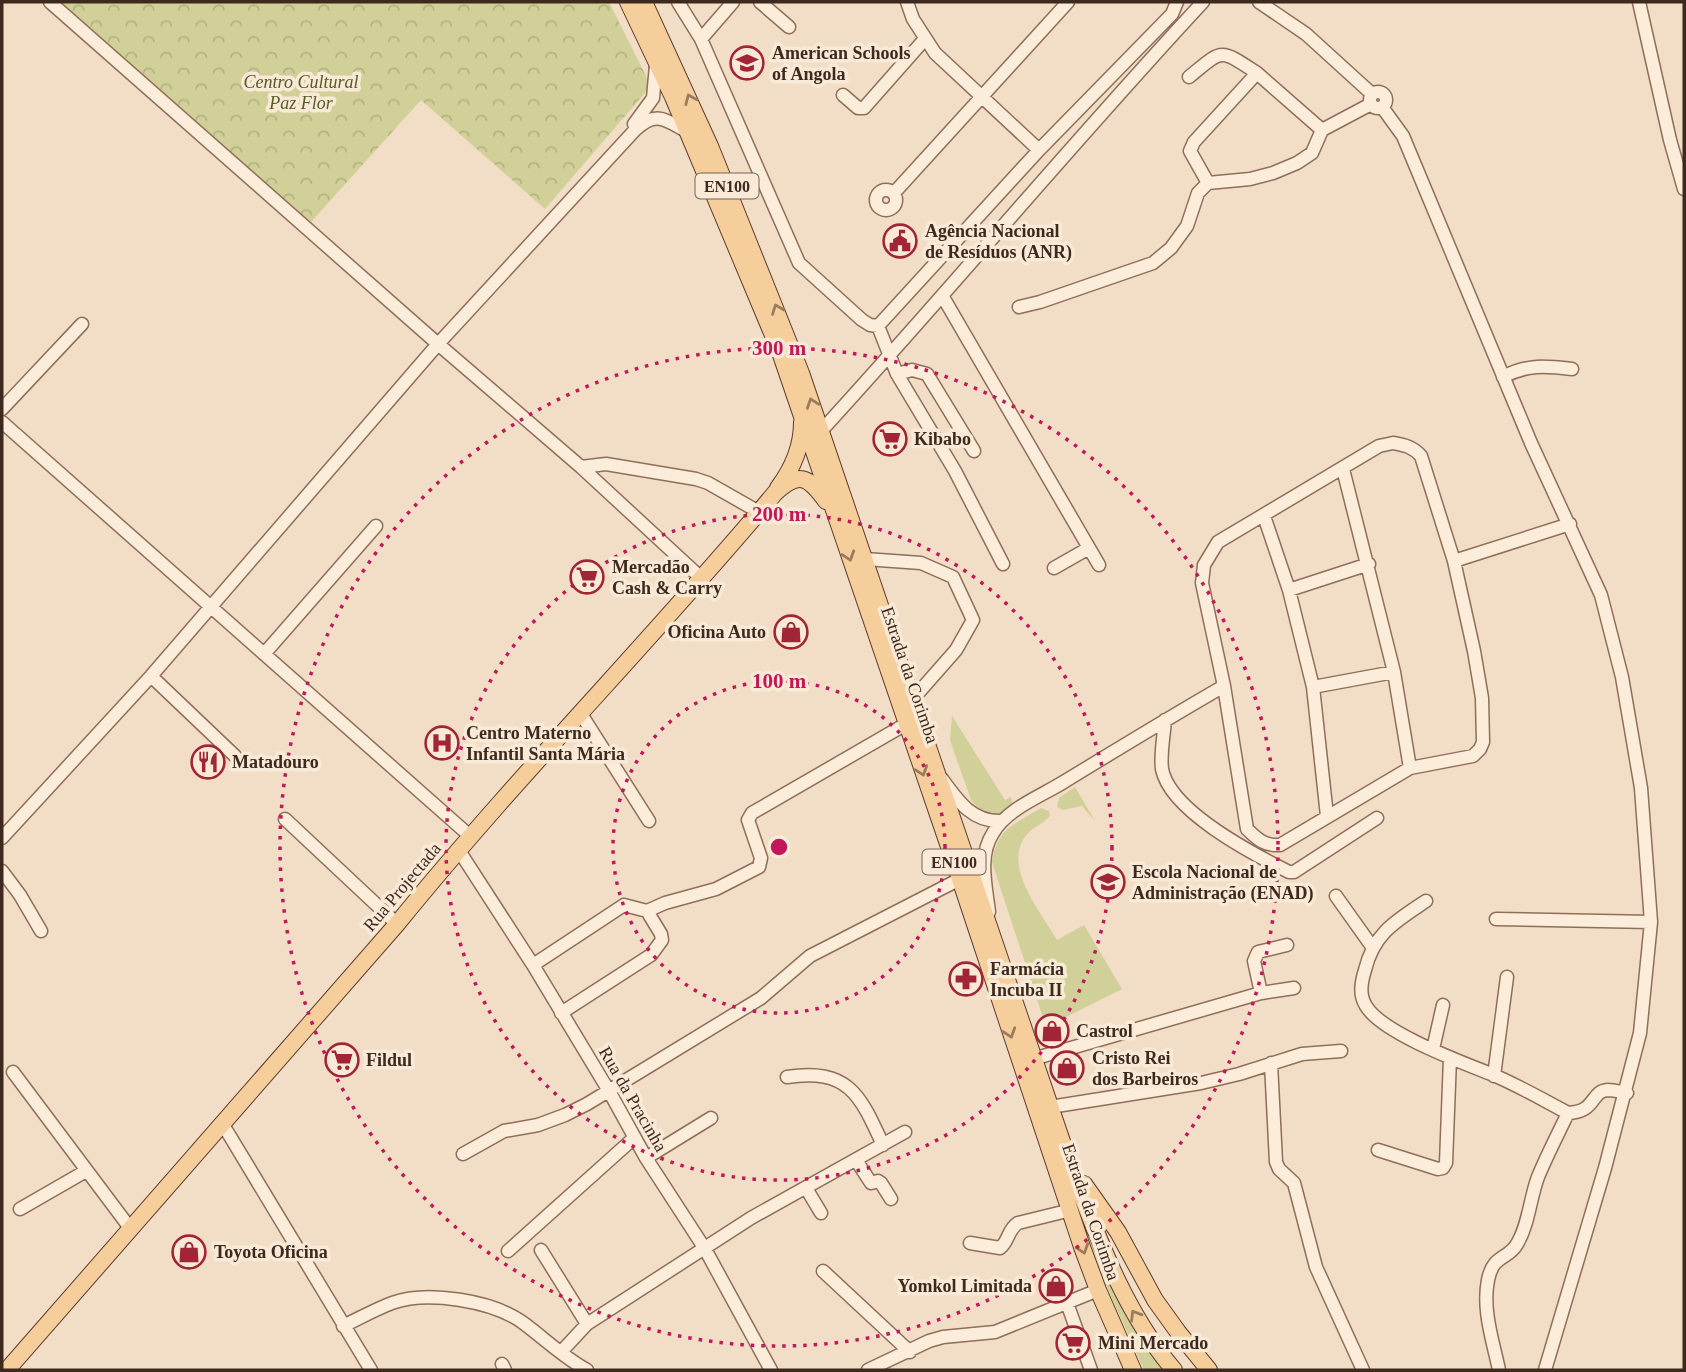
<svg xmlns="http://www.w3.org/2000/svg" width="1686" height="1372" font-family="'Times New Roman',serif">
<style>
.grass{fill:#d1d098}
.park{fill:url(#park-crowns)}
.lines{fill:none;stroke-linecap:round;stroke-linejoin:round}
.minor-casing{stroke:#8f6e5a;stroke-width:15}
.major-casing{stroke:#5c3d2e;stroke-width:18}
.minor{stroke:#fbedda;stroke-width:12}
.major{stroke:#f6ce9c;stroke-width:16}
.oneway{stroke:#9a7c5e}
.ring{fill:none;stroke:#c2185b;stroke-width:3.5;stroke-dasharray:3.5 7}
.labels{text-anchor:middle;dominant-baseline:central;stroke-width:7;stroke-linejoin:round;paint-order:stroke}
.shield{fill:#f8ead6;stroke:#766356;stroke-width:2}
.shield-label{font-size:16px;font-weight:bold;fill:#3e291f}
.poi-label{font-size:18px;font-weight:bold;fill:#3e291f;stroke:#f8ead6;text-anchor:start}
.park-label{font-size:18px;font-style:italic;fill:#555c24;stroke:#f8ead6}
.street-label{font-size:18px;fill:#3e291f;stroke:#f8ead6}
.centre{fill:#c2185b;stroke:#f8ead6;stroke-width:3.5}
.ring-label{font-size:21px;text-anchor:middle;font-weight:bold;fill:#c2185b;stroke:#f8ead6;stroke-width:7;stroke-linejoin:round;paint-order:stroke}
</style>
<defs>
<pattern id="park-crowns" width="20" height="18" patternUnits="userSpaceOnUse" patternTransform="scale(1.75)"><rect width="20" height="18" fill="#d1d098"/><path d="M2 6a3 3 0 1 1 6 0M12 15a3 3 0 1 1 6 0" fill="none" stroke="#b4b383"/></pattern>
</defs>
<rect width="100%" height="100%" fill="#f2dec6"/>
<!-- grass -->
<path class="grass" d="M952 716 1005 800 1011 797 1013 807 998 816 984 814 971 800 950 740Z
M1075 787 1095 821 1082 806 1063 810 1057 807 1059 798Z
M1041 808 1049 811 1050 816C1043 824 1032 827 1025 837 1003 868 1041 912 1057 940L1084 925 1122 989 1046 1027 992 862C998 827 1014 825 1041 808Z
M1072 1195 1110 1284 1134 1328 1165 1370H1144L1107 1287Z"/>
<!-- park -->
<path class="park" d="M64 2H609L651 86 545 209 421 100 311 222 60 5Z"/>
<g class="lines">
<defs>
<path id="minor" d="M50 2 438 344 581 467 700 577
M678 2 701 39 799 263 862 320 870 325 878 326 1039 150 1172 14 1177 2
M760 2 789 27
M907 2 913 19 935 53 1039 150
M1259 2 1306 34 1372 94
M1639 2 1670 140 1684 189
M701 39 733 2
M1189 77C1223 49 1219 48 1257 73
M1370 100a8 8 0 1 1 16 0a8 8 0 1 1-16 0Z
M843 95 858 108H864L924 40
M1382 107 1403 136 1531 443 1601 595 1622 677 1641 788 1651 922 1640 1033 1605 1168 1545 1370
M634 124 653 98 656 65
M1208 183 1190 151 1194 142 1257 73 1322 130
M876 200a10 10 0 1 1 20 0a10 10 0 1 1-20 0Z
M894 193 1068 2
M943 297 1099 565
M1019 307 1040 302 1153 263 1171 248 1187 226 1198 193 1208 183 1250 179 1273 173 1297 163 1312 153 1322 130 1371 104
M878 326 897 374 955 471 1003 564
M897 374 912 370 927 374 974 451
M1503 377C1527 364 1546 366 1572 369
M2 409 82 324
M2 422 470 836
M822 430C951 289 1073 142 1203 2
M1393 443C1405 445 1413 447 1421 456L1454 561 1474 651 1482 698 1483 742 1480 749 1473 756 1410 768 1280 845C1265 846 1258 840 1247 829L1224 686 1202 583 1204 565 1218 542 1379 446Z
M581 467 606 464 696 479 708 483 759 512
M1343 469 1394 672 1410 768
M1264 516 1289 590 1313 687 1327 816
M865 559 921 563 953 577 973 620 956 650 912 700
M1454 561 1570 524
M1054 568 1089 548
M1289 590 1369 564
M264 654 376 526
M151 676 235 756
M1313 687 1394 672
M581 714 649 821
M1165 720C1164 735 1160 754 1162 769 1170 811 1253 854 1289 872H1294L1377 818
M942 779C958 801 972 822 1001 821
M285 819 397 924
M2 838 151 676 438 344 635 130C657 110 665 120 688 132
M458 849 533 965 609 1091 646 1158 705 1249 771 1370
M2 871 20 895 41 931
M1336 896 1373 948
M1426 901C1396 921 1374 933 1365 970 1361 983 1359 995 1366 1006 1382 1033 1461 1062 1491 1074 1518 1085 1543 1100 1568 1113 1597 1112 1590 1091 1608 1090 1614 1090 1621 1092 1627 1093
M647 911 665 903 716 889 759 867 761 858 748 820 752 813 906 724
M989 912C986 886 978 856 993 833 1007 809 1039 797 1062 783 1116 750 1170 717 1224 686
M1496 919 1651 922
M533 965 624 905 647 911 661 934 662 940 651 955 561 1013
M1261 993 1254 961 1258 952 1287 945
M1433 1049 1443 1005
M1033 1059 1261 993 1294 988
M1271 1063 1276 1162 1279 1169 1294 1183 1316 1267 1363 1370
M13 1072 130 1228
M1494 1076 1507 977
M787 1077C849 1068 860 1095 883 1145
M1050 1107 1201 1083 1239 1074 1302 1054 1341 1051
M222 1123 371 1370
M1378 1150 1438 1169 1443 1168 1446 1163 1450 1058
M463 1154 504 1131 538 1125 565 1115 587 1104 761 998 810 956 960 879
M646 1158 711 1118
M856 1160 871 1183 878 1181 881 1183 891 1199
M806 1188 821 1213
M20 1209 86 1171
M970 1243 1000 1248C1009 1241 1008 1229 1018 1223L1071 1210
M541 1250 587 1324
M508 1251 634 1138
M823 1271 910 1352
M1067 1303 1091 1370
M343 1326C360 1318 376 1309 392 1303 428 1290 492 1301 522 1322 544 1338 563 1357 587 1370
M561 1352 587 1324 751 1218 905 1132
M502 1364 505 1370
M868 1370 929 1341 943 1337 995 1332 1098 1290
M1499 1370C1493 1341 1482 1310 1488 1280 1493 1254 1508 1260 1517 1244 1529 1224 1530 1198 1538 1177 1547 1155 1558 1134 1568 1113"/>
<path id="major" d="M628 2 673 97 780 352 960 879 1082 1247 1098 1290 1133 1370
M644 2 710 146 801 373 1070 1165C1098 1237 1123 1310 1174 1370
M778 488C793 468 802 447 802 422
M1084 1184 1118 1232 1155 1300 1178 1332 1209 1370
M7 1370 397 924C517 776 652 640 775 493 799 471 808 476 826 501"/>
</defs>
<!-- minor casing -->
<use href="#minor" class="minor-casing"/>
<!-- major casing -->
<use href="#major" class="major-casing"/>
<!-- minor -->
<use href="#minor" class="minor"/>
<!-- major -->
<use href="#major" class="major"/>
</g>
<!-- one-way arrows -->
<defs><path id="oneway-chevron" d="M-2-3.5L2.5 0L-2 3.5" fill="none" stroke-width="1.6" stroke-linecap="round" stroke-linejoin="round" transform="scale(1.75)"/></defs>
<g class="oneway">
<use href="#oneway-chevron" transform="translate(690 99) rotate(-114)"/>
<use href="#oneway-chevron" transform="translate(777 309) rotate(-111)"/>
<use href="#oneway-chevron" transform="translate(812 403) rotate(-109)"/>
<use href="#oneway-chevron" transform="translate(849 556) rotate(72)"/>
<use href="#oneway-chevron" transform="translate(922 771) rotate(71)"/>
<use href="#oneway-chevron" transform="translate(1010 1033) rotate(72)"/>
<use href="#oneway-chevron" transform="translate(1083 1249) rotate(71)"/>
<use href="#oneway-chevron" transform="translate(1135 1315) rotate(-121)"/>
</g>
<!-- distance rings -->
<g class="ring">
<circle cx="779" cy="847" r="166"/>
<circle cx="779" cy="847" r="333"/>
<circle cx="779" cy="847" r="499"/>
</g>
<!-- icons -->
<defs>
<symbol id="school-ring" viewBox="-11 -11 22 22"><circle r="9.5" fill="#f8ead6" stroke="#a22537" stroke-width="1.5"/><path d="M0-5L7-2L0 1L-7-2ZM-4 1L0 2.5L4 1V4Q0 6-4 4Z" fill="#a22537"/></symbol>
<symbol id="civic-ring" viewBox="-11 -11 22 22"><circle r="9.5" fill="#f8ead6" stroke="#a22537" stroke-width="1.5"/><path d="M-.6-6.5H3V-4.5H.6V-3L4-1V1h2V6H-6V1h2V-1L-.6-3ZM-1.2 2.5V6h2.4V2.5Z" fill="#a22537"/></symbol>
<symbol id="supermarket-ring" viewBox="-11 -11 22 22"><circle r="9.5" fill="#f8ead6" stroke="#a22537" stroke-width="1.5"/><path d="M-6-5.5h2.5l.6 2H6L4.5 2H-2.5L-4.4-4H-6ZM-1.5 3.2a1.3 1.3 0 1 0 .1 0ZM3 3.2a1.3 1.3 0 1 0 .1 0Z" fill="#a22537"/></symbol>
<symbol id="shop-ring" viewBox="-11 -11 22 22"><circle r="9.5" fill="#f8ead6" stroke="#a22537" stroke-width="1.5"/><path d="M-5-2.5h2.3a2.7 3.5 0 0 1 5.4 0H5L5.5 6h-11ZM-1.5-2.5h3a1.5 2.3 0 0 0-3 0Z" fill="#a22537"/></symbol>
<symbol id="hospital-ring" viewBox="-11 -11 22 22"><circle r="9.5" fill="#f8ead6" stroke="#a22537" stroke-width="1.5"/><path d="M-5-5h3v3.5h4V-5h3V5h-3V1.5h-4V5h-3Z" fill="#a22537"/></symbol>
<symbol id="restaurant-ring" viewBox="-11 -11 22 22"><circle r="9.5" fill="#f8ead6" stroke="#a22537" stroke-width="1.5"/><path d="M-5-6h1v4h1v-4h1v4h1v-4h1v5L-1.5 .5V6h-2V.5L-5-1ZM5-6V6H3V1.5H1.5Q1.5-4 5-6Z" fill="#a22537"/></symbol>
<symbol id="university-ring" viewBox="-11 -11 22 22"><circle r="9.5" fill="#f8ead6" stroke="#a22537" stroke-width="1.5"/><path d="M0-5L7-2L0 1L-7-2ZM-4 1L0 2.5L4 1V4Q0 6-4 4Z" fill="#a22537"/></symbol>
<symbol id="pharmacy-ring" viewBox="-11 -11 22 22"><circle r="9.5" fill="#f8ead6" stroke="#a22537" stroke-width="1.5"/><path d="M-2-6h4v4h4v4h-4v4h-4v-4h-4v-4h4Z" fill="#a22537"/></symbol>
</defs>
<g fill-rule="evenodd">
<use href="#school-ring" x="728" y="44" width="38" height="38"/>
<use href="#civic-ring" x="881" y="222" width="38" height="38"/>
<use href="#supermarket-ring" x="871" y="420" width="38" height="38"/>
<use href="#supermarket-ring" x="568" y="558" width="38" height="38"/>
<use href="#shop-ring" x="772" y="613" width="38" height="38"/>
<use href="#hospital-ring" x="423" y="724" width="38" height="38"/>
<use href="#restaurant-ring" x="189" y="743" width="38" height="38"/>
<use href="#university-ring" x="1089" y="863" width="38" height="38"/>
<use href="#pharmacy-ring" x="947" y="960" width="38" height="38"/>
<use href="#shop-ring" x="1033" y="1012" width="38" height="38"/>
<use href="#supermarket-ring" x="323" y="1041" width="38" height="38"/>
<use href="#shop-ring" x="1048" y="1049" width="38" height="38"/>
<use href="#shop-ring" x="170" y="1233" width="38" height="38"/>
<use href="#shop-ring" x="1037" y="1267" width="38" height="38"/>
<use href="#supermarket-ring" x="1054" y="1324" width="38" height="38"/>
</g>
<g class="labels">
<!-- shield labels -->
<g class="shield">
<rect x="695.5" y="173.5" width="63" height="25" rx="5"/>
<rect x="922.5" y="849.5" width="63" height="25" rx="5"/>
</g>
<g class="shield-label">
<text x="727" y="186">EN100</text>
<text x="954" y="862">EN100</text>
</g>
<!-- poi labels -->
<g class="poi-label">
<text x="772" y="53">American Schools<tspan x="772" dy="21">of Angola</tspan></text>
<text x="925" y="231">Agência Nacional<tspan x="925" dy="21">de Resíduos (ANR)</tspan></text>
<text x="914" y="439">Kibabo</text>
<text x="612" y="567">Mercadão<tspan x="612" dy="21">Cash &amp; Carry</tspan></text>
<text x="766" y="632" text-anchor="end">Oficina Auto</text>
<text x="466" y="733">Centro Materno<tspan x="466" dy="21">Infantil Santa Mária</tspan></text>
<text x="232" y="762">Matadouro</text>
<text x="1132" y="872">Escola Nacional de<tspan x="1132" dy="21">Administração (ENAD)</tspan></text>
<text x="990" y="969">Farmácia<tspan x="990" dy="21">Incuba II</tspan></text>
<text x="1076" y="1031">Castrol</text>
<text x="1092" y="1058">Cristo Rei<tspan x="1092" dy="21">dos Barbeiros</tspan></text>
<text x="366" y="1060">Fildul</text>
<text x="214" y="1252">Toyota Oficina</text>
<text x="1032" y="1286" text-anchor="end">Yomkol Limitada</text>
<text x="1098" y="1343">Mini Mercado</text>
</g>
<!-- park labels -->
<g class="park-label">
<text x="301" y="82">Centro Cultural<tspan x="301" dy="21">Paz Flor</tspan></text>
</g>
<!-- street labels -->
<g class="street-label">
<text transform="translate(910 675) rotate(71)">Estrada da Corimba</text>
<text transform="translate(402 887) rotate(-50)">Rua Projectada</text>
<text transform="translate(633 1099) rotate(60)">Rua da Pracinha</text>
<text transform="translate(1091 1212) rotate(71)">Estrada da Corimba</text>
</g>
</g>
<circle cx="779" cy="847" r="10" class="centre"/>
<g class="ring-label">
<text x="779" y="355">300 m</text>
<text x="779" y="521">200 m</text>
<text x="779" y="688">100 m</text>
</g>
<!-- border -->
<rect width="1686" height="1372" fill="none" stroke="#3e291f" stroke-width="7"/>
</svg>
